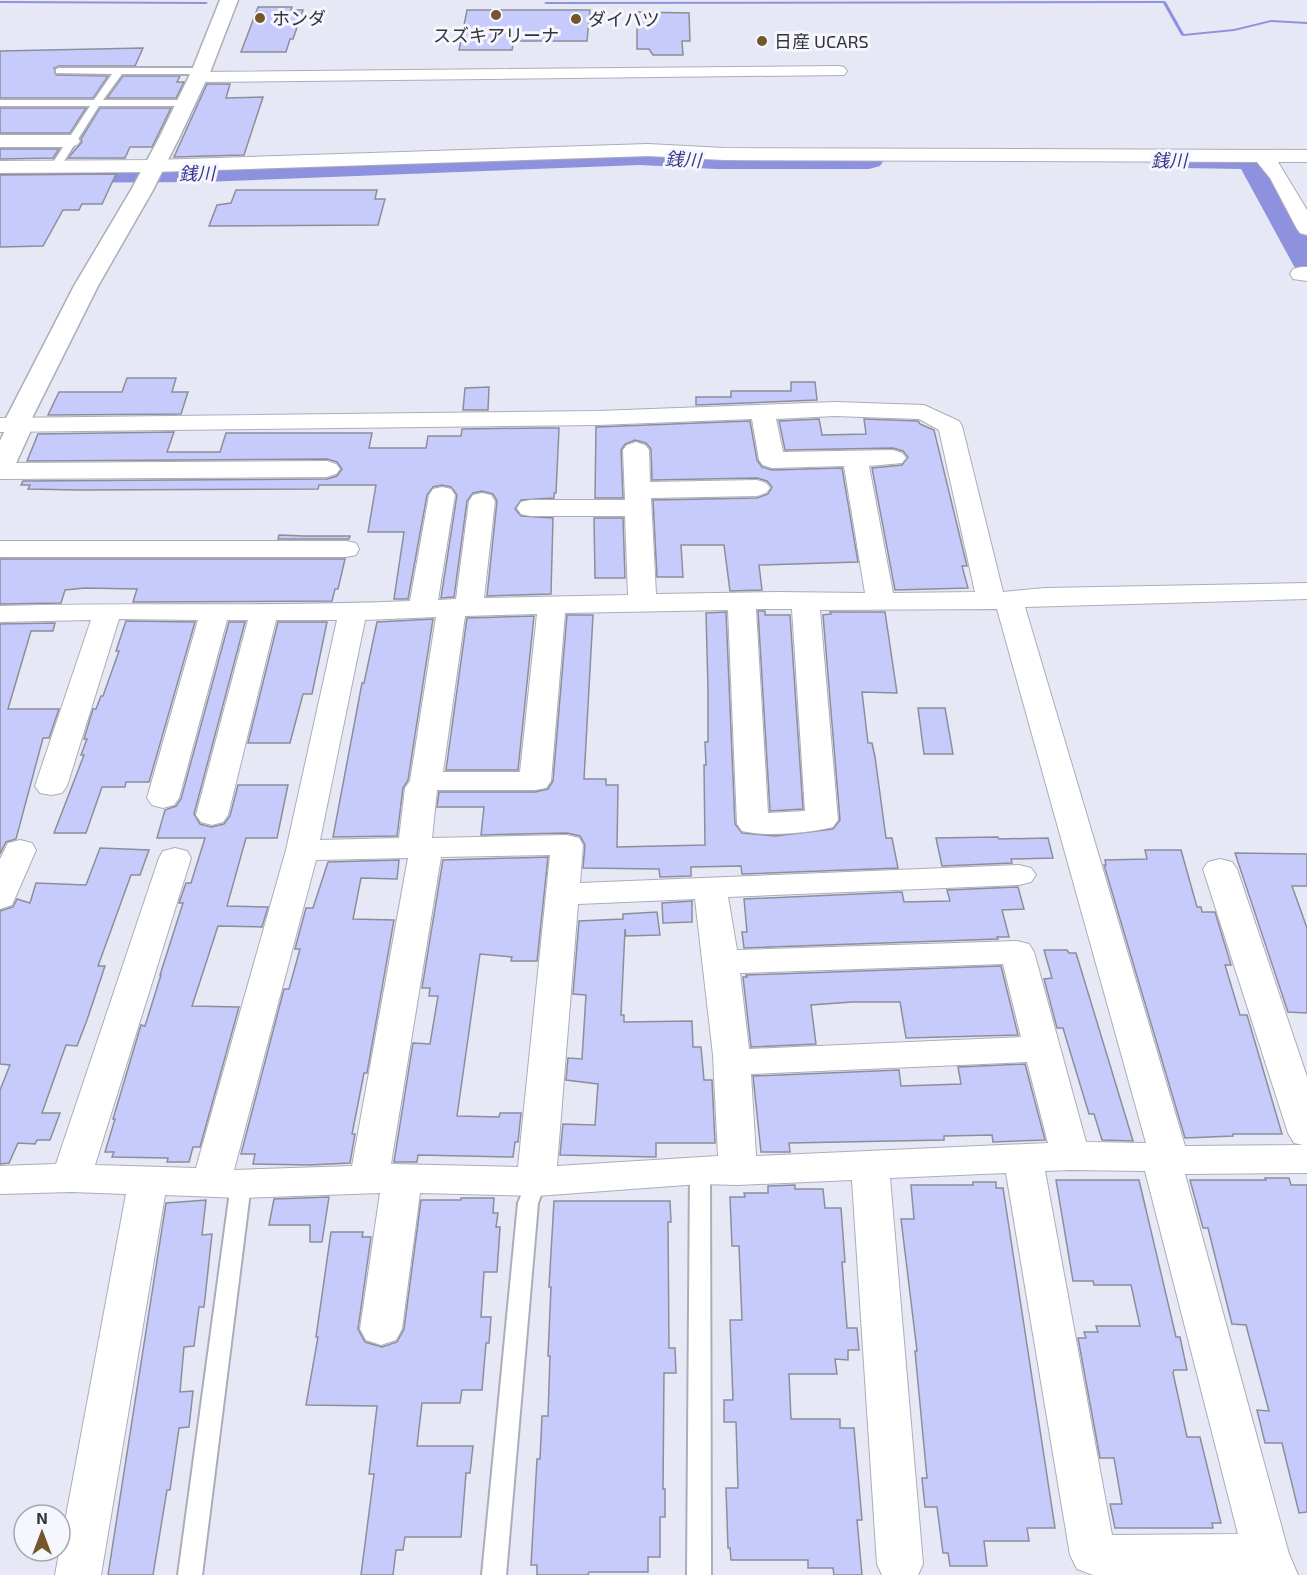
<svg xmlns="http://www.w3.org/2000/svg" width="1307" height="1575" font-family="'Exo 2','Noto Sans JP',sans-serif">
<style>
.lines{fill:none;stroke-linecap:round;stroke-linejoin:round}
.stream{fill:#8e92de;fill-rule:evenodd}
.river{fill:#8e92de;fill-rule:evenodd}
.building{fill:#c7cbfb;stroke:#8c8e9a;stroke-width:1.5}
.service-casing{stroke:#acadba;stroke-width:4}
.minor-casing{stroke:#acadba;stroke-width:2}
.tertiary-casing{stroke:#acadba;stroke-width:3}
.service{fill:#fff;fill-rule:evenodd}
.minor{fill:#fff;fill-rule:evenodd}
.tertiary{fill:#fff;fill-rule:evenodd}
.poi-dot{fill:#73562a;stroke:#f5f6fe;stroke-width:2}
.labels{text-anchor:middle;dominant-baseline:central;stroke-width:6;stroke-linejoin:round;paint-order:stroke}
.far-poi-label{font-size:18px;fill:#323237;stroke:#f5f6fe;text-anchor:start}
.far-water-label{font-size:18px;font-style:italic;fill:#3b358d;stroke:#f5f6fe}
</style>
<rect width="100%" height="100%" fill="#e6e8f5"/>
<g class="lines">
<!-- stream -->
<path class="stream" d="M0 1 206 2 208 3 206 4 0 3Z
M1164 1 1166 2 1184 34 1234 29 1271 20 1307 22V24L1271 22 1234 31 1183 36 1181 35 1163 3 546 4 544 3 546 2Z"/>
<!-- river -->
<path class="river" d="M640 147 716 151H869L880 154 884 160 880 166 869 169H716L640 165 202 182 0 183V165L202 164Z
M1184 150 1246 151 1264 157 1307 228V271L1295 268 1241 169 1184 168 1173 165 1169 159 1173 153Z"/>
</g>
<!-- building -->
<path class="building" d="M258 7H292L291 10H303L293 39H290L286 52H241Z
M467 10H590L587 41H514L512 50H459Z
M637 12 689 13 690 41H682L683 55H653L649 49H637Z
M143 48 135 66H59L54 68 56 75 108 76 93 98H0V51Z
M123 76H180L177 82H184L176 98H107Z
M207 84H230L226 98 263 97 244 155 174 157Z
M0 108H86L70 133H0Z
M100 108H171L152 147H130L125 158H68L82 142 81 139Z
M0 149H59L53 158 0 159Z
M116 174 102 204H82L79 210H63L43 246 0 247V175Z
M236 190H377L375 199H385L378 225 209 226 217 205 231 203Z
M127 378H176L172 392H188L181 414 48 415 59 392H122Z
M791 382H815L817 400 696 405V397H731V391H791Z
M489 387 488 410H463L465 388Z
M819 419 822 435 866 434 864 419 918 421 920 424 934 430 967 566H962L968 588 895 590 872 468 902 465 908 457 903 451 893 448 785 450 779 421Z
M750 421 757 460 762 467 772 470 842 468 858 562 759 565 762 590 730 591 724 545H681L683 577H657L653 500 757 498 768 494 772 487 767 481 757 478 652 480 651 449 646 443 635 440 625 444 621 450 623 498H595L596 427Z
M537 428H559L556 493H554V498L521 500 515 509 521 516 553 518 551 594 487 596 497 501 493 494 482 491 473 493 467 501 454 597 441 598 457 495 451 487 442 485 433 487 427 495 408 599H394L404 532H368L376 485H319L318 489 79 490 28 489 30 485H21L23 481 327 479 337 476 342 469 337 462 327 459 27 461 38 434 174 432 167 452H220L226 433H372L369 448H426L428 436H461L462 429Z
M594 518H623L625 578H595Z
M279 535 304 536H350L349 539H278Z
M0 559H345L338 589H335L332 601 133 602 137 589 85 588 65 590 61 603 0 604Z
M758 611H765V615H790L803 809 770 811Z
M726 612 735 824 742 833 775 836 833 829 840 820 823 615 831 614 830 612H885L897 693 862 692 868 743H872L875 757 886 838H892L898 868 742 874 741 866 691 867V876L660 877 659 869 583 868 585 845 580 836 567 833 481 835 484 807H437L439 792H535L548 789 553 781 567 615H593L584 779H606V785H618L617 847 705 845 704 765H706L705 742H708V689L706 613Z
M534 616 518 770H446L467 618Z
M433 619 408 780 403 788 397 836 333 837 362 683H364L377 622Z
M126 621 195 622 149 782H126L125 787H102L86 833H54L84 755H81L87 739H84L93 709H96L101 696H103L119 651H116Z
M229 622H245L194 814 200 824 211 827 224 824 230 816 238 785H288L277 838H246L227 906 268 907 262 927 218 926 192 1006 239 1007 200 1147H193L189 1162H167L168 1158 112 1157 114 1152H105L115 1119H113L141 1025 145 1026 161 975H160L183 903H179L186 883H191L205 838H157L165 810 176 806 181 799Z
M278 622H327L312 694H303L290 743H248Z
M55 623 53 631H31L8 709H59L49 738H43L16 839 6 842 0 854V624Z
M918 708H945L953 754H924Z
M998 837 999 839 1048 838 1053 858 1011 859 1012 863 942 866 936 838Z
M100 848 149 850 140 875H131L98 966H105L87 1020 77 1046 66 1045 42 1113H60L50 1140H37L35 1144 18 1143 9 1163 0 1164V1090L10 1065 0 1064V911L13 907 17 899 30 903 36 883 86 885Z
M1145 850H1181L1197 907H1201L1202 912H1215L1231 965H1225L1240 1015H1247L1282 1134H1233V1136L1185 1138 1104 865H1106L1105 860 1147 859Z
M1235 853 1307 854V886H1292L1307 928V1013L1288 1012Z
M548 857 537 961H511L512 957 480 954 457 1116 499 1117 500 1113H521L518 1142H515L513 1157 418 1155 417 1162H394L413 1043 430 1044 438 996H429L430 988H422L443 860Z
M399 860 397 879 361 878 353 919 394 920 367 1073H364L352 1134H355L350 1163 309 1165 253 1164 255 1154H241L284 989H289L300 949H295L306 908H313L328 862Z
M1018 887 1024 909 1002 910 1009 937H997L998 939 744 948 742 932H747L744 899 902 892 904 902 950 901 947 890Z
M692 901V922L663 923 662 903Z
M657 912 660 935 626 936 625 929 621 1015H624V1022L692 1021 693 1047H701L704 1080H712L715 1143H656V1157L560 1155 563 1124 595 1125 598 1084 566 1080 568 1058 582 1059 586 995 573 994 579 921 623 919V914Z
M1044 950H1067L1069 953H1076L1133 1141 1102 1140 1094 1114H1089L1063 1028H1057L1044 979 1052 978Z
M1001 966 1018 1035 906 1038 900 1002H852L811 1005 816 1044 751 1047 743 977H747L746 975Z
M1025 1064 1045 1140 993 1142 992 1135 944 1136V1140L789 1143 790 1152H761L753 1076 899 1070 901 1086 961 1084 958 1067Z
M1265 1178H1289L1291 1185H1307V1512L1299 1513 1282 1443H1265L1257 1410 1269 1411 1246 1325 1232 1324 1208 1228H1203L1190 1180H1266Z
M1056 1180H1139L1176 1337H1180L1187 1370H1174L1173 1373 1187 1437H1200L1221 1523H1212L1213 1528H1115L1110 1504H1122L1114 1458H1100L1078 1338H1086L1084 1332H1098L1096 1326H1140L1131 1285H1094L1093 1281H1073Z
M973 1182H996V1188H1003L1055 1528H1027L1029 1541H984L987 1566H950L948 1553H943L937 1507H925L922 1478H927L915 1351H917L901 1219H914L911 1185H973Z
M795 1185V1189H823L825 1208H841L845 1262H842L847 1328H857L859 1350H848V1360L835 1359 837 1374H789L791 1419H840V1428H854L862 1520H857L862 1575H834L833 1568H808V1560H731L730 1548H728L726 1488H738L736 1422H724V1400H733L730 1320H742L739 1246H732L730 1197H745L744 1193H768V1186Z
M329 1197 322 1242H310V1225H269L274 1199Z
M461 1198H494L493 1213H498L496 1227H500L497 1272H484L481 1317H491L489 1343H486L482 1390H462L460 1403H422L417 1446H473L470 1473H466L461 1537H405L403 1550H396L393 1575H361L374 1474H369L377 1406 306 1405 318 1337H316L331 1232H363L362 1237H371L358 1329 365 1342 382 1347 397 1342 404 1329 421 1200H461Z
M206 1200 202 1235 212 1234 204 1307H199L194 1346 184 1347 180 1392 193 1391 189 1427 179 1428 170 1490H167L153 1575H108L166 1203Z
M554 1201H670L671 1222H668L669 1348H675L676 1373H664L663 1489H665V1517H660V1557H648V1572H589L588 1575H537V1565H531L537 1459H540L542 1416H548L550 1356H548L551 1287H549Z"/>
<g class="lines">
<defs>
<path id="service" d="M59 68H202L207 71 202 74H122L103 100H185L190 103 185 106H99L59 169 55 170 50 167 90 106H0V100H94L112 74 56 73V69Z
M700 1163 707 1165 710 1170 711 1575H687L690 1170 693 1165Z
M536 1175 543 1177 546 1182 538 1203 506 1575H482L518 1203 529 1177Z
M241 1177 248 1179 251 1184 202 1575H178L231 1184 234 1179Z"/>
<path id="minor" d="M838 66 844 67 847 71 844 75 200 82 194 81 191 77 194 73 200 72Z
M0 135H70L77 137 80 141 77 145 70 147H0Z
M648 144 724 148 1307 150V162H1278L1307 210V235L1300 233 1297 229 1270 178 1257 162 724 160 648 156 154 172 0 173V161L154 160Z
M1301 267H1307V281L1293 279 1290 274 1293 269Z
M835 402 924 405 959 421 962 426 1003 592 1045 588 1307 583V599L1025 607 1185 1146 1303 1145 1294 1143 1288 1133 1203 869 1208 862 1220 859 1232 862 1237 869 1307 1077V1173L1185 1174 1289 1554 1298 1575H1093L1077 1569 1070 1555 1006 1173 890 1178 923 1564 918 1575H882L877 1564 852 1180 738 1185 700 1184 536 1196 420 1193 402 1329 396 1340 381 1345 366 1340 360 1329 380 1193 241 1198 165 1195 101 1575H55L126 1194 71 1192 0 1194V1166L56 1164 159 858 163 851 175 848 187 851 191 858 95 1165 196 1168 286 850 337 620H276L228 815 223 822 212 825 201 822 196 815 248 620H227L179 798 174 805 163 808 152 805 147 798 198 620 119 619 67 786 62 793 51 795 40 793 35 786 91 620 0 622V606C137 602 274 607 410 601L429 495 433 489 442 487 451 489 455 495 438 600 456 599 469 501 473 495 482 493 491 495 495 501 484 598 628 595 625 516H530L521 514 517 508 521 502 530 500H625L623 450 627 445 636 442 645 445 649 450 650 482 757 480 766 483 770 488 766 493 757 496 651 498 656 594 778 592 865 593 844 466 772 468 763 465 759 460 752 419 598 425 0 432V418L598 411ZM835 416 919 419 939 430 975 592 893 593 869 466 902 463 906 458 902 453 893 450 783 452 776 419ZM756 609H792L805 811 768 813ZM997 609 1146 1143 1086 1142 1034 952 1029 944 1017 941 737 950 728 897 1019 885 1031 882 1036 875 1031 868 1019 865 580 883 583 845 579 838 567 835 432 838 437 790H535L546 788 551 781 565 613 728 610 737 824 742 831C766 837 809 833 833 827L838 820 820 610ZM537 614 520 772H443L465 616ZM436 617 410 781 405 788 399 838 320 840 365 620ZM550 855 518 1167 391 1164 441 857ZM408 858 352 1166 234 1170 316 860ZM695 899 713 1055 718 1156 557 1166 578 904ZM1003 964 1021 1037 749 1049 740 973ZM1027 1062 1048 1143 756 1156 751 1074ZM1070 1170 1145 1171 1238 1534 1112 1535 1045 1171Z
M327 461 336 464 340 469 336 474 327 477 0 479V463Z
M0 541H346L356 543 359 549 356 555 346 557H0Z
M20 840 32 843 36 850 12 905 0 909V859L8 843Z"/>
<path id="tertiary" d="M220 0H238L211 70 179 138 153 190 98 286 29 424 32 428 13 470 9 476 0 478V441L6 428 3 424 74 286 131 190 159 138 192 70Z"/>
</defs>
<!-- service casing -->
<use href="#service" class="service-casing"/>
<!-- minor casing -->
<use href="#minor" class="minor-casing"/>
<!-- tertiary casing -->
<use href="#tertiary" class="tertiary-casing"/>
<!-- service -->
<use href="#service" class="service"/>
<!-- minor -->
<use href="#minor" class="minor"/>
<!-- tertiary -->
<use href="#tertiary" class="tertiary"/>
</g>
<!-- markers -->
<g class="poi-dot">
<circle cx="496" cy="15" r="6"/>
<circle cx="260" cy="18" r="6"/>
<circle cx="576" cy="19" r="6"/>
<circle cx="762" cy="41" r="6"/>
</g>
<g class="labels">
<!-- far-poi labels -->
<g class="far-poi-label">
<text x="272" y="18">ホンダ</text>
<text x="588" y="19">ダイハツ</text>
<text x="496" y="35" text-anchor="middle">スズキアリーナ</text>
<text x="774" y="41">日産 UCARS</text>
</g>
<!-- far-water labels -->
<g class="far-water-label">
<text transform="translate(683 159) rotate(3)">銭川</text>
<text x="1169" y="160">銭川</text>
<text transform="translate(197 173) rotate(-1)">銭川</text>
</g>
</g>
<!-- north arrow -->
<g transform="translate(42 1533)"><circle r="28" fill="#f5f6fe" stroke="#a7a8ae" stroke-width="1.5"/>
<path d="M0-4.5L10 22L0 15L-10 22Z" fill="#73562a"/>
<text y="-9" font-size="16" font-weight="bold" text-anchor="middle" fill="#323237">N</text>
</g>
</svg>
